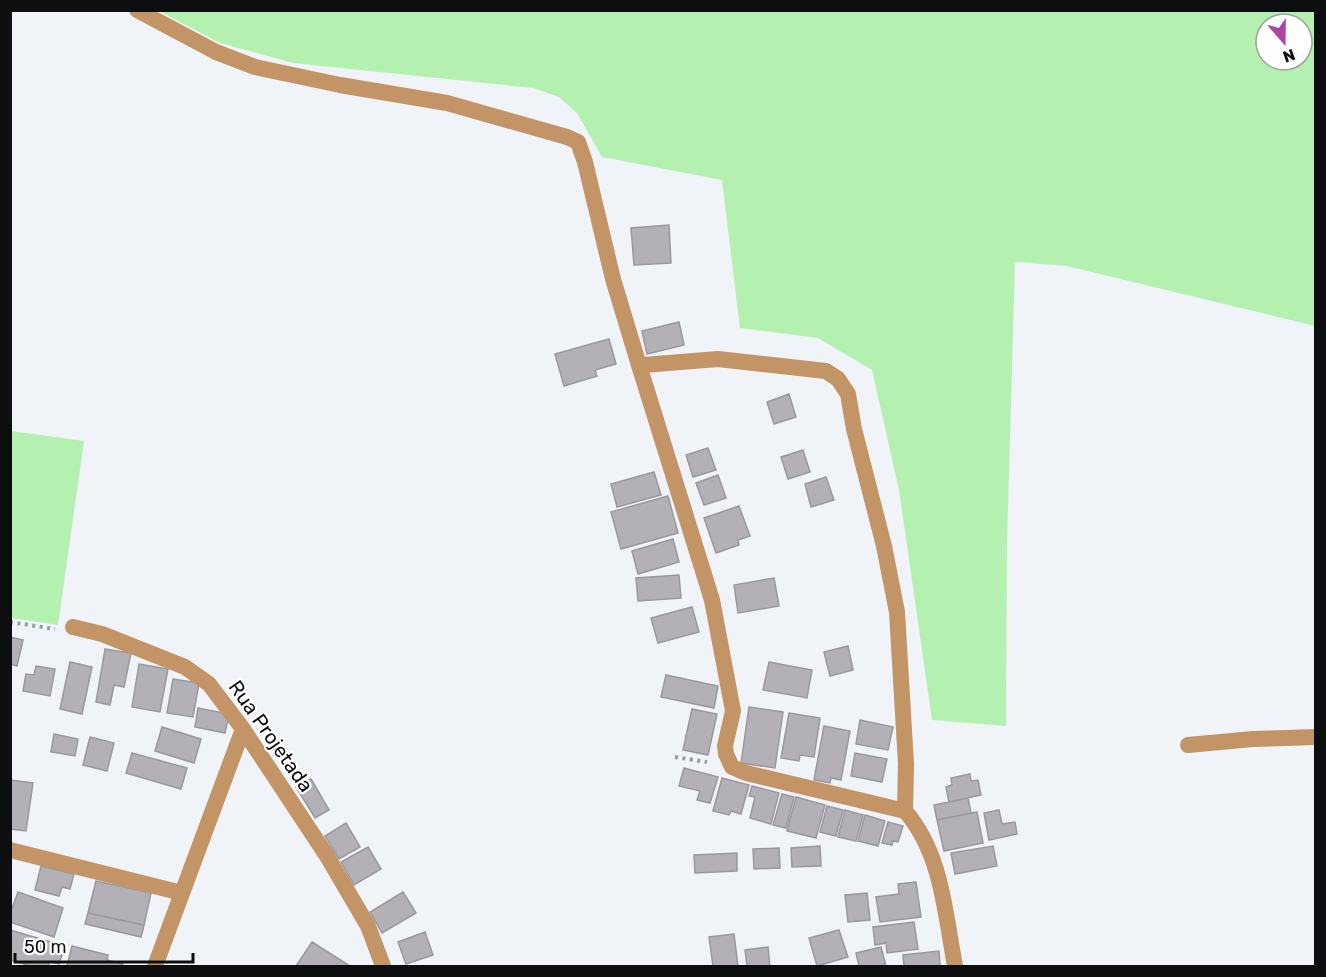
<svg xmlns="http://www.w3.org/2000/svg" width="1326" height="977" font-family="Rubik,sans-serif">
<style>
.green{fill:#b4f1b0;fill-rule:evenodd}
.building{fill:#b3b1b7;stroke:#9a989d;stroke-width:1.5}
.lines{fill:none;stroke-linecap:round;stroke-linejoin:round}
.path{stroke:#999b9f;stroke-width:4;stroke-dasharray:3 4.5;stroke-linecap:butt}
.minor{stroke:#c39466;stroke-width:16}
.labels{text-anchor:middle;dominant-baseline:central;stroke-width:4.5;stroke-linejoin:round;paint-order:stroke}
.street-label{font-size:20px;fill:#0d0e0f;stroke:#fff}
</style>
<rect width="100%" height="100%" fill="#f0f3f8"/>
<!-- green -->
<path class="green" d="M159 11H1315V326L1067 266 1015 262 1007 543 1006 726 932 720 899 490 872 370 818 338 740 328 722 180 602 157 577 113 559 97 533 88 293 63 220 43ZM1266 24H1302V60H1266Z
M11 431 84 441 58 625 11 618Z"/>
<!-- building -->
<path class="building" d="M669 225 671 263 634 265 631 228Z
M679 322 684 345 647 354 642 331Z
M609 339 616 364 595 370 597 376 564 386 555 354Z
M789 394 796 417 774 424 767 402Z
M708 448 716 470 693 477 686 455Z
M803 450 810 472 788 479 781 457Z
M654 472 661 495 617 507 611 484Z
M718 475 726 498 704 505 696 483Z
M826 477 834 500 811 507 805 484Z
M668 496 678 533 621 549 611 512Z
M739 506 750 536 738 540 739 545 716 553 704 518Z
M673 539 679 562 638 574 632 551Z
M679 575 681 598 638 601 636 578Z
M774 578 779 606 738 613 734 585Z
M692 607 699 632 658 643 651 618Z
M10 637 23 640 17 666 10 664Z
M848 646 853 670 830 676 824 652Z
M105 649 131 653 124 687 114 685 110 705 96 702Z
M70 662 92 667 82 714 60 709Z
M769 662 812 670 807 698 763 690Z
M139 664 168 669 160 712 132 707Z
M36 666 55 669 50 696 23 691 26 674 34 675Z
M666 675 718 686 714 708 661 697Z
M173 679 199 683 193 717 167 713Z
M749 707 783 712 775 768 741 763Z
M198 708 229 714 225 733 195 727Z
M692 709 717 714 708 755 683 750Z
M789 713 820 718 814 757 800 755 799 761 781 758Z
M860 720 893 727 888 750 856 744Z
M824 726 850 731 841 780 831 778 830 783 814 780Z
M162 727 201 739 194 763 155 751Z
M54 734 78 739 75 756 51 752Z
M90 737 114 743 107 771 83 765Z
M132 753 187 768 181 789 126 773Z
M855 753 887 759 882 782 851 776Z
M684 768 718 777 710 803 697 800 700 791 679 786Z
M970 774 971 781 978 780 981 795 949 802 946 787 952 785 951 778Z
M722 778 749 785 741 814 731 811 729 815 713 811Z
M311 779 329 810 315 818 296 787Z
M10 780 33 783 26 831 10 829Z
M752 786 779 793 771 824 750 818 755 797 749 796Z
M782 794 794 797 786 828 773 825Z
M796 797 825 805 816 838 787 831Z
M968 798 971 813 937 820 934 805Z
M827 806 843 810 836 836 820 832Z
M845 810 863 815 856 841 838 837Z
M999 810 1002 824 1015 822 1017 834 989 840 984 813Z
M977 812 983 843 944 851 937 820Z
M865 815 885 821 878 846 858 841Z
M888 822 903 826 898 842 893 841 892 845 882 843Z
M346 823 360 847 339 859 325 836Z
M820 846 821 866 792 867 791 848Z
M993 846 997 866 955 874 951 853Z
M368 847 381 869 354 885 341 862Z
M779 848 780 868 754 869 753 849Z
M737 853V871L695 873 694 855Z
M41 866 74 874 70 889 62 887 59 896 35 890Z
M96 881 151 893 144 925 88 913Z
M916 882 921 917 880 922 876 897 899 894 898 884Z
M18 892 63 908 54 937 10 922V914Z
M403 892 416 913 382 933 370 912Z
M867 893 870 920 848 922 845 895Z
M88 913 144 925 141 937 85 924Z
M914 922 918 949 887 953 886 943 875 945 873 927Z
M10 930 65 946 59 964 50 961 48 966H31L10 960Z
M839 930 848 957 817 966 809 938Z
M425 932 433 955 406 964 398 942Z
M734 934 738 966H713L709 937Z
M312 942 350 966H296Z
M72 946 108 955 107 960 123 964 122 966H67Z
M768 947 770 966H747L745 950Z
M881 947 886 966H859L856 953Z
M939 951 940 966H904L903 955Z"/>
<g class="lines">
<!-- path -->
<path class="path" d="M10 622 55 629
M675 757 707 762"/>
<!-- minor -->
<path class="minor" d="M137 10 216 52 255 67 340 85 447 103 567 137 578 142 585 162 613 279 638 362 643 365 718 359 826 371 838 379 848 394 854 429 884 546 897 612 906 764 905 811
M638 362 712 600 733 711 725 746 726 754 732 767 746 773 905 811C942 853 945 914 955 966
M73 627 102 634 185 667 209 684 243 729 327 856 368 926 383 966
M1188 745 1253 739 1316 737
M10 850 182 893
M155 966 243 729"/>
</g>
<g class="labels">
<!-- street labels -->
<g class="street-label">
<text transform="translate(271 736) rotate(55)">Rua Projetada</text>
</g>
</g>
<!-- border -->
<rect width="1326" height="977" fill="none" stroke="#0d0e0f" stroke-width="24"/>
<!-- north arrow -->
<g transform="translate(1284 42) rotate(160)"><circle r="28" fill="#ffffff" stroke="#9e9f9f" stroke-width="1.5"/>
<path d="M0-4.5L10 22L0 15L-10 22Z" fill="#b044a3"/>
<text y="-9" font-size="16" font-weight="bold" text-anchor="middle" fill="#0d0e0f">N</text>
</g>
<!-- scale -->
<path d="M15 953v9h178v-9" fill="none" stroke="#0d0e0f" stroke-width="3"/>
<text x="24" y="953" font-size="18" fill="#0d0e0f" stroke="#ffffff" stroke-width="4.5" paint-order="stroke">50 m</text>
</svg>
